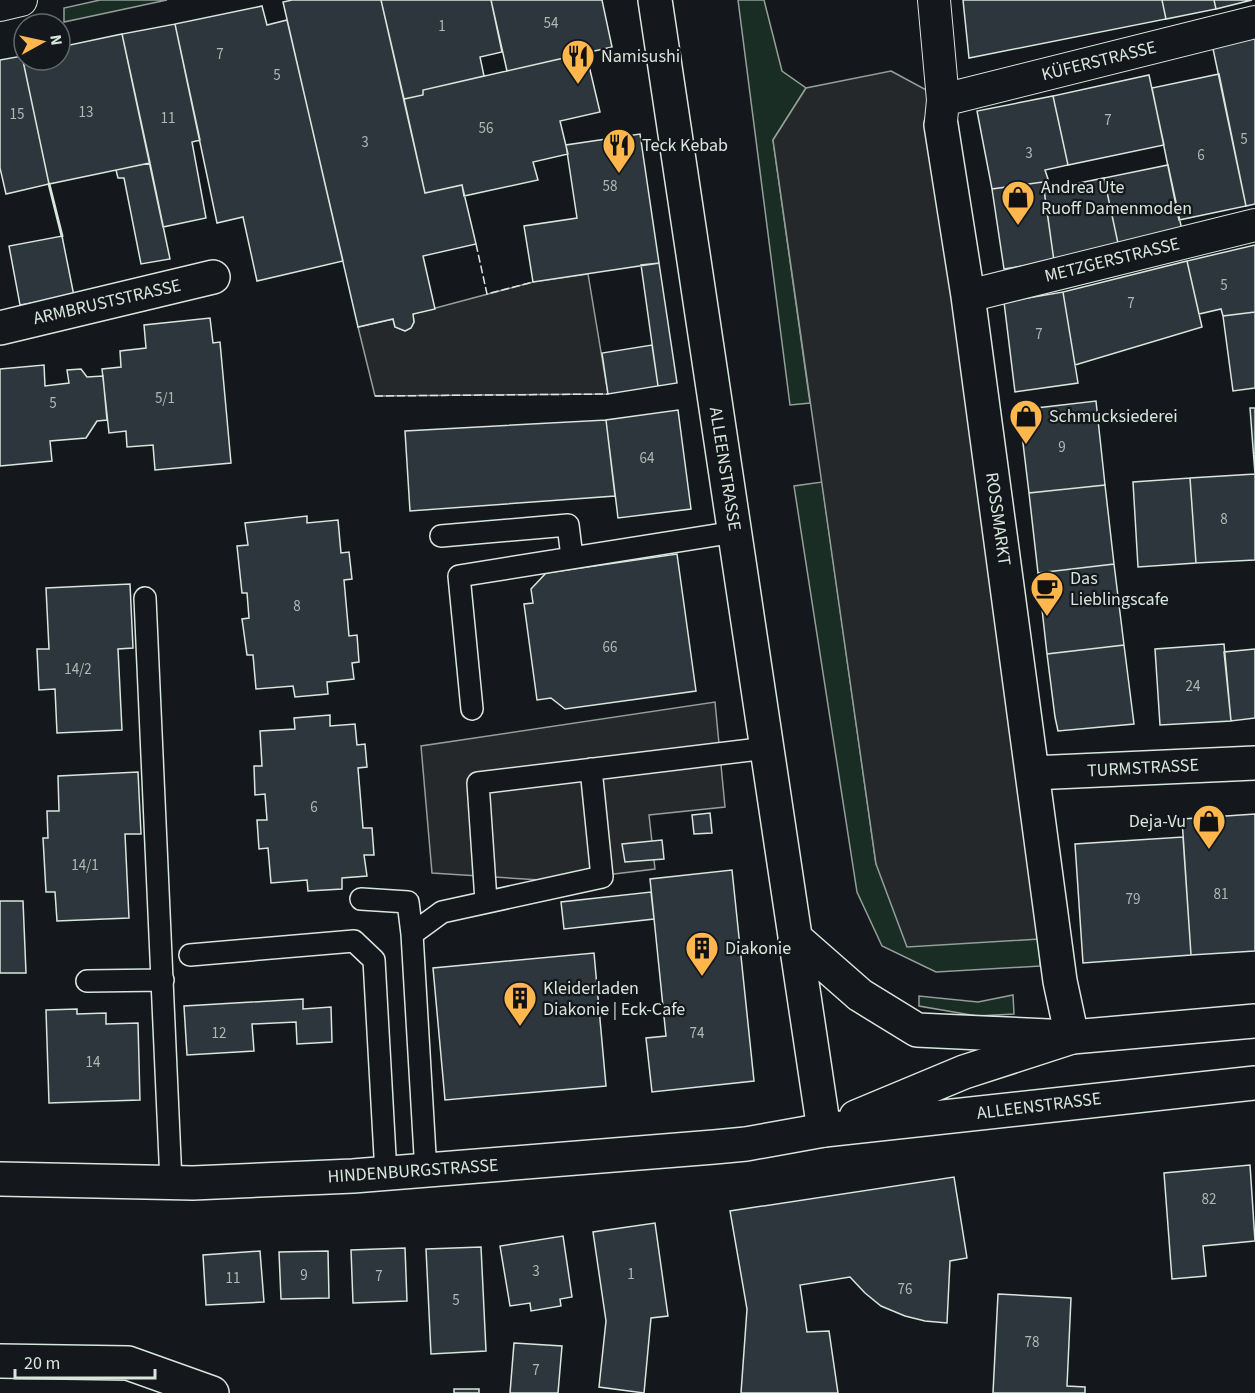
<svg xmlns="http://www.w3.org/2000/svg" width="1255" height="1393" font-family="'Source Sans 3',sans-serif">
<style>
.green{fill:#1a2d24;stroke:#939e99;stroke-width:1.5}
.parking{fill:#24282b;stroke:#939e99;stroke-width:1.5}
.building{fill:#2c363c;stroke:#d8e6dc;stroke-width:1.5}
.lines{fill:none;stroke-linecap:round;stroke-linejoin:round}
.service-casing{stroke:#d8e6dc;stroke-width:24}
.pedestrian-casing{stroke:#d8e6dc;stroke-width:34}
.minor-casing{stroke:#d8e6dc;stroke-width:36}
.tertiary-casing{stroke:#d8e6dc;stroke-width:36}
.secondary-casing{stroke:#d8e6dc;stroke-width:36}
.service{stroke:#14181c;stroke-width:21}
.pedestrian{stroke:#14181c;stroke-width:32}
.minor{stroke:#14181c;stroke-width:33}
.tertiary{stroke:#14181c;stroke-width:33}
.secondary{stroke:#14181c;stroke-width:33}
.fence{stroke:#d8e6dc;stroke-width:1.5;stroke-dasharray:8 3;stroke-linecap:butt}
.wall{stroke:#d8e6dc;stroke-width:3}
.labels{text-anchor:middle;dominant-baseline:central;stroke-width:4.5;stroke-linejoin:round;paint-order:stroke}
.number-label{font-size:15px;fill:#adbab4}
.poi-label{font-size:18px;fill:#d8e6dc;stroke:#14181c;text-anchor:start}
.street-label{font-size:18px;fill:#d8e6dc;stroke:#14181c}
</style>
<rect width="100%" height="100%" fill="#14181c"/>
<!-- green -->
<path class="green" d="M100 0H167L64 22V8Z
M738 0H764L782 71 806 88 773 140 810 403 790 405Z
M822 482 876 864 1039 939 1040 966 936 972 882 946 857 892 794 486Z
M1013 995 1014 1014 977 1016 919 1006V996L978 1002Z"/>
<!-- parking -->
<path class="parking" d="M891 71 930 92 1039 939 907 947 876 864 773 140 806 88Z
M588 274 608 394 375 396 358 327 393 319 395 327 405 331 411 328 414 322 413 314 533 282Z
M715 702 725 807 649 815 655 869 556 881 432 873 421 746Z"/>
<!-- building -->
<path class="building" d="M292 0H381L425 193 462 185 476 244 423 256 435 309 413 314 414 322 411 328 405 331 395 327 393 319 358 327 283 2Z
M381 0H491L502 52 480 57 484 76 423 90V95L404 99Z
M491 0H602L612 47 507 71Z
M963 0H1162L1166 19 969 58Z
M1162 0H1214L1216 9 1166 19Z
M1214 0H1252L1216 9Z
M262 6 267 25 287 20 343 261 257 281 243 217 217 223 175 24Z
M175 24 200 140 192 142 206 218 163 227 122 34Z
M122 34 150 163 49 184 22 56 24 55V60H60V47Z
M1255 35V204L1246 206 1212 44Z
M586 53 600 112 560 121 568 154 533 162 538 180 464 196 462 185 425 193 404 99 423 95V90Z
M22 56 49 184 6 194 0 168V60Z
M1219 74 1246 206 1179 220 1152 88Z
M1149 75 1164 145 1068 165 1053 96Z
M1053 96 1068 165 1045 170 1048 179 1043 182 992 189 977 111Z
M640 134 659 263 533 282 524 226 577 218 566 145Z
M150 163 170 259 141 264 124 178H118L116 170Z
M1168 165 1183 235 1119 248 1104 178Z
M1104 178 1119 248 1054 261 1044 190Z
M1043 182 1054 261 1004 269 992 189Z
M62 236 74 296 20 305 9 246Z
M1255 245V312L1223 316 1221 309 1199 314 1187 261Z
M1187 261 1202 327 1075 365 1063 292Z
M659 263 677 383 658 386 641 265Z
M1063 292 1078 383 1015 392 1004 302Z
M1255 312V388L1233 391 1223 316Z
M210 318 213 343 220 342 231 463 155 470 153 445 127 447 126 431 109 433 102 369 121 367 120 351 146 348 144 325Z
M652 345 658 386 608 394 602 353Z
M44 365 45 386 69 383 67 370 81 369 87 377 103 376 107 420 97 421 86 438 50 441 52 461 0 466V369Z
M1096 401 1105 485 1029 493 1019 410Z
M1250 408H1255V474Z
M678 410 691 509 618 518 606 420Z
M606 420 615 496 410 511 405 431Z
M1255 474V560L1196 563 1190 478Z
M1190 478 1196 563 1138 567 1133 482Z
M1105 485 1114 564 1038 573 1029 493Z
M307 516V523L338 520 341 553 349 552 352 579 344 580 349 636 357 635 359 662 352 663 354 679 327 682 328 694 295 697 293 686 256 689 253 655H247L242 619 249 618 247 593H242L237 546 248 545 245 523Z
M677 554 696 691 565 709 551 698 537 700 524 604 533 603 531 589 546 573Z
M1114 564 1124 645 1047 654 1038 573Z
M130 584 133 648 118 649 122 730 57 733 55 689 39 690 37 649H49L46 588Z
M1224 644 1231 721 1160 725 1155 649Z
M1124 645 1134 724 1058 731 1055 717 1047 654Z
M1255 649V718L1231 721 1224 652Z
M330 715V726L355 724 357 745 365 744 367 767 358 768 363 828H372L374 855H364L367 876 342 878V889L308 891 307 880 271 883 268 848 259 849 257 820H267L265 794 255 795 254 766H262L260 731 295 729 294 718Z
M138 772 141 834H125L129 918 57 921 55 892H46L43 838H48L47 811H59L58 776Z
M710 813 712 833 694 834 692 815Z
M1255 814V951L1191 955 1182 819Z
M1183 837 1191 955 1083 963 1075 844Z
M662 840 664 859 625 862 622 844Z
M732 870 754 1081 652 1092 646 1038 666 1036 650 879Z
M651 892 654 919 564 929 561 902Z
M0 901H23L26 973H0Z
M594 953 606 1086 445 1100 433 968Z
M303 999V1009L331 1007 332 1042 297 1044 296 1022 252 1024 254 1051 187 1055 184 1006Z
M77 1009V1014L106 1013V1024L138 1023 140 1100 49 1103 46 1010Z
M1250 1165 1255 1241 1203 1246 1206 1276 1172 1279 1164 1173Z
M954 1177 967 1258 950 1261 947 1323 925 1321 905 1316 881 1306 865 1293 850 1277 800 1285 807 1332 829 1331 838 1393H741L747 1309 730 1211Z
M655 1223 668 1316 651 1318 644 1393 599 1387 606 1321 593 1232Z
M563 1236 572 1297 560 1299 561 1306 531 1311 530 1303 510 1306 500 1246Z
M481 1247 486 1351 431 1354 426 1249Z
M405 1248 407 1301 353 1303 351 1250Z
M260 1251 264 1302 206 1305 203 1255Z
M328 1251 329 1298 281 1299 279 1252Z
M998 1294 1071 1298 1067 1386 1085 1387V1393H993Z
M514 1343 562 1346 558 1393H510Z
M454 1389H479V1393H454Z"/>
<g class="lines">
<defs>
<path id="service" d="M441 536 568 525 572 557
M145 598 171 1182
M472 709 459 576 735 532
M361 899 408 902 412 934
M486 901 478 783 767 748
M190 955 354 941 374 960 386 1174
M87 981 163 980
M426 1172 412 934 442 912 602 877 591 769"/>
<path id="pedestrian" d="M934 0 943 100 941 121
M0 5 21 0
M943 100 1255 22
M968 296 1255 225"/>
<path id="minor" d="M941 125 968 296 1060 981 1072 1037
M0 328 213 277
M1032 773 1255 763
M0 1361 128 1363 212 1393"/>
<path id="tertiary" d="M655 0 824 1130
M795 938 860 995 917 1030 1070 1037"/>
<path id="secondary" d="M856 1117 964 1072 1072 1037 1255 1021
M0 1179 193 1183 353 1176 714 1147 746 1144 824 1130 1255 1083"/>
</defs>
<!-- service casing -->
<use href="#service" class="service-casing"/>
<!-- pedestrian casing -->
<use href="#pedestrian" class="pedestrian-casing"/>
<!-- minor casing -->
<use href="#minor" class="minor-casing"/>
<!-- tertiary casing -->
<use href="#tertiary" class="tertiary-casing"/>
<!-- secondary casing -->
<use href="#secondary" class="secondary-casing"/>
<!-- service -->
<use href="#service" class="service"/>
<!-- pedestrian -->
<use href="#pedestrian" class="pedestrian"/>
<!-- minor -->
<use href="#minor" class="minor"/>
<!-- tertiary -->
<use href="#tertiary" class="tertiary"/>
<!-- secondary -->
<use href="#secondary" class="secondary"/>
<!-- fence -->
<path class="fence" d="M476 244 487 294 533 282
M375 396 608 394"/>
<!-- wall -->
<path class="wall" d="M49 184 62 236"/>
</g>
<!-- icons -->
<defs>
<symbol id="restaurant-pin" viewBox="-11 -11 22 30"><path d="M0 17L-7.5 6A9.5 9.5 0 1 1 7.5 6Z" fill="#ffb74d" stroke="#14181c"/><path d="M-5-6h1v4h1v-4h1v4h1v-4h1v5L-1.5 .5V6h-2V.5L-5-1ZM5-6V6H3V1.5H1.5Q1.5-4 5-6Z" fill="#111"/></symbol>
<symbol id="shop-pin" viewBox="-11 -11 22 30"><path d="M0 17L-7.5 6A9.5 9.5 0 1 1 7.5 6Z" fill="#ffb74d" stroke="#14181c"/><path d="M-5-2.5h2.3a2.7 3.5 0 0 1 5.4 0H5L5.5 6h-11ZM-1.5-2.5h3a1.5 2.3 0 0 0-3 0Z" fill="#111"/></symbol>
<symbol id="cafe-pin" viewBox="-11 -11 22 30"><path d="M0 17L-7.5 6A9.5 9.5 0 1 1 7.5 6Z" fill="#ffb74d" stroke="#14181c"/><path d="M-5.5-4.5H6V0H3Q3 3.5 0 3.5H-2.5Q-5.5 3.5-5.5 0ZM3-3.2v2h1.7v-2ZM-6 4.5H4V6H-6Z" fill="#111"/></symbol>
<symbol id="building-pin" viewBox="-11 -11 22 30"><path d="M0 17L-7.5 6A9.5 9.5 0 1 1 7.5 6Z" fill="#ffb74d" stroke="#14181c"/><path d="M-4-6H4V6H1V3H-1V6H-4ZM-2.5-4.3h1.7v1.8h-1.7ZM.8-4.3h1.7v1.8H.8ZM-2.5-1h1.7V.8h-1.7ZM.8-1h1.7V.8H.8Z" fill="#111"/></symbol>
</defs>
<g fill-rule="evenodd">
<use href="#restaurant-pin" x="559" y="37" width="38" height="52"/>
<use href="#restaurant-pin" x="600" y="126" width="38" height="52"/>
<use href="#shop-pin" x="999" y="178" width="38" height="52"/>
<use href="#shop-pin" x="1007" y="397" width="38" height="52"/>
<use href="#cafe-pin" x="1028" y="569" width="38" height="52"/>
<use href="#shop-pin" x="1190" y="802" width="38" height="52"/>
<use href="#building-pin" x="683" y="929" width="38" height="52"/>
<use href="#building-pin" x="501" y="979" width="38" height="52"/>
</g>
<g class="labels">
<!-- number labels -->
<g class="number-label">
<text x="551" y="23">54</text>
<text x="442" y="26">1</text>
<text x="220" y="54">7</text>
<text x="277" y="75">5</text>
<text x="86" y="112">13</text>
<text x="17" y="114">15</text>
<text x="168" y="118">11</text>
<text x="1108" y="120">7</text>
<text x="486" y="128">56</text>
<text x="1244" y="139">5</text>
<text x="365" y="142">3</text>
<text x="1029" y="153">3</text>
<text x="1201" y="155">6</text>
<text x="610" y="186">58</text>
<text x="1224" y="285">5</text>
<text x="1131" y="303">7</text>
<text x="1039" y="334">7</text>
<text x="165" y="398">5/1</text>
<text x="53" y="403">5</text>
<text x="1062" y="447">9</text>
<text x="647" y="458">64</text>
<text x="1224" y="519">8</text>
<text x="297" y="606">8</text>
<text x="610" y="647">66</text>
<text x="78" y="669">14/2</text>
<text x="1193" y="686">24</text>
<text x="314" y="807">6</text>
<text x="85" y="865">14/1</text>
<text x="1221" y="894">81</text>
<text x="1133" y="899">79</text>
<text x="219" y="1033">12</text>
<text x="697" y="1033">74</text>
<text x="93" y="1062">14</text>
<text x="1209" y="1199">82</text>
<text x="536" y="1271">3</text>
<text x="631" y="1274">1</text>
<text x="304" y="1275">9</text>
<text x="379" y="1276">7</text>
<text x="233" y="1278">11</text>
<text x="905" y="1289">76</text>
<text x="456" y="1300">5</text>
<text x="1032" y="1342">78</text>
<text x="536" y="1370">7</text>
</g>
<!-- poi labels -->
<g class="poi-label">
<text x="601" y="56">Namisushi</text>
<text x="642" y="145">Teck Kebab</text>
<text x="1041" y="187">Andrea Ute<tspan x="1041" dy="21">Ruoff Damenmoden</tspan></text>
<text x="1049" y="416">Schmucksiederei</text>
<text x="1070" y="578">Das<tspan x="1070" dy="21">Lieblingscafe</tspan></text>
<text x="1186" y="821" text-anchor="end">Deja-Vu</text>
<text x="725" y="948">Diakonie</text>
<text x="543" y="988">Kleiderladen<tspan x="543" dy="21">Diakonie | Eck-Cafe</tspan></text>
</g>
<!-- street labels -->
<g class="street-label">
<text transform="translate(1099 61) rotate(-14)">KÜFERSTRASSE</text>
<text transform="translate(1112 260) rotate(-14)">METZGERSTRASSE</text>
<text transform="translate(107 302) rotate(-13)">ARMBRUSTSTRASSE</text>
<text transform="translate(725 469) rotate(81)">ALLEENSTRASSE</text>
<text transform="translate(998 519) rotate(82)">ROSSMARKT</text>
<text transform="translate(1143 768) rotate(-3)">TURMSTRASSE</text>
<text transform="translate(1039 1106) rotate(-7)">ALLEENSTRASSE</text>
<text transform="translate(413 1171) rotate(-4)">HINDENBURGSTRASSE</text>
</g>
</g>
<!-- north arrow -->
<g transform="translate(42 42) rotate(82)"><circle r="28" fill="#14181c" stroke="#626a69" stroke-width="1.5"/>
<path d="M0-4.5L10 22L0 15L-10 22Z" fill="#ffb74d"/>
<text y="-9" font-size="16" font-weight="bold" text-anchor="middle" fill="#d8e6dc">N</text>
</g>
<!-- scale -->
<path d="M15 1369v9h140v-9" fill="none" stroke="#d8e6dc" stroke-width="3"/>
<text x="24" y="1369" font-size="18" fill="#d8e6dc" stroke="#14181c" stroke-width="4.5" paint-order="stroke">20 m</text>
</svg>
